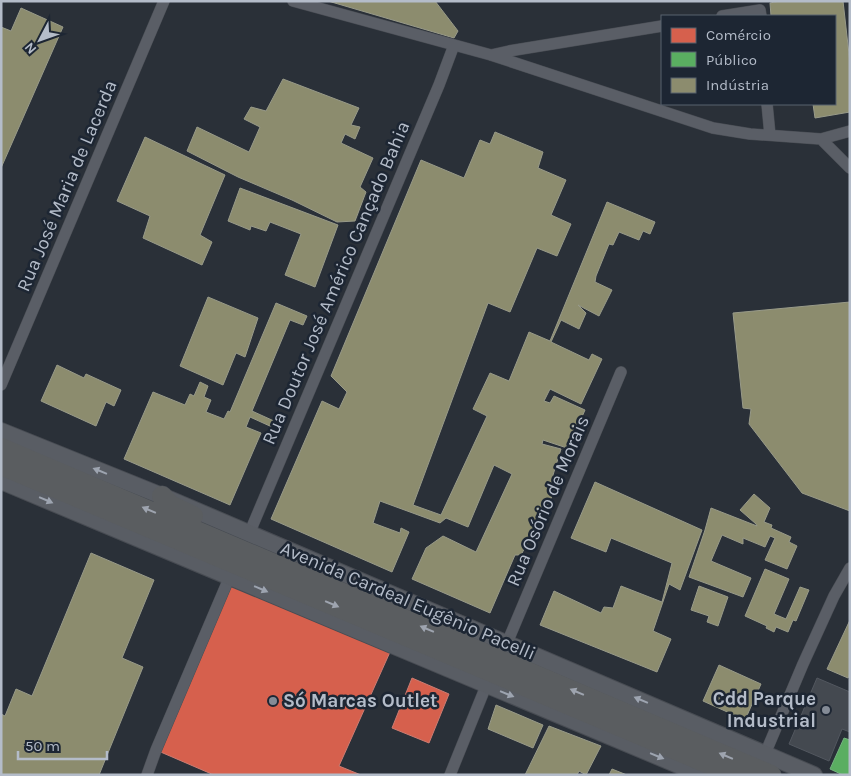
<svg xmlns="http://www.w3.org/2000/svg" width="851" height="776" font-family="Karla,sans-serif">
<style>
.shops{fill:#d6604d;stroke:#cc7c72}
.public{fill:#5aae61;stroke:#75b280}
.industry{fill:#8c8c6e;stroke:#989a89}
.building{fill:#444950;stroke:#52575f}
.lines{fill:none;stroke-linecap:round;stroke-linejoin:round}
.street-casing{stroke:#484c53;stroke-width:12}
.secondary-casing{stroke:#484c53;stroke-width:18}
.highway-casing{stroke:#474c53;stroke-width:21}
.street{stroke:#5a5e66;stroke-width:11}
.secondary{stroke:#595d64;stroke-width:16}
.highway{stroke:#5a5d60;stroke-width:20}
.oneway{fill:#9da4b0}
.oneway2{fill:#9ea4af}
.poi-dot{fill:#848b96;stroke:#1d2633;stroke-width:2}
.labels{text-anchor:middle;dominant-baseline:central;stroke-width:5;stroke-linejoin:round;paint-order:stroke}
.street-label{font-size:19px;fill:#b4bcc9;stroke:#1d2633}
.poi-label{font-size:19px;font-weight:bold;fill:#b4bcc9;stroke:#1d2633;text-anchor:end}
</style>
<rect width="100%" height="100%" fill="#2a3038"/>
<!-- shops -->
<path class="shops" d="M229 581 390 652 339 766 361 775H214L156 750Z
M412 678 449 694 429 743 392 728Z"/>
<!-- public -->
<path class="public" d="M844 738 850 740V775H843L830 769Z"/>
<!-- industry -->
<path class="industry" d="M328 1H435L458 31 454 38Z
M780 1H843L850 63V112L815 118 813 104H835V16H771L770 3Z
M21 8 63 27 1 168V27L11 31Z
M283 79 359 108 351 125 360 127 355 139 345 134 341 143 373 158 360 187 366 192 355 221 337 222 292 200 238 177 187 151 197 127 249 152 260 127 244 119 251 107 266 111Z
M495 132 543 152 538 168 566 180 551 215 571 224 557 256 537 248 510 312 488 303 413 505 441 515 487 416 473 409 490 373 509 381 529 332 550 341 607 202 655 222 650 234 643 231 639 240 619 232 613 245 609 244 596 276 595 282 612 290 599 316 578 305 586 313 579 329 561 320 551 342 589 360 592 354 602 359 581 404 550 389 544 401 550 403 554 396 585 410 574 435 570 449 543 440 542 444 561 449 553 475 559 483 521 555H515L490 613 412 579 426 548 443 536 476 552 512 474 494 465 468 527 446 518 440 523 380 501 373 523 400 533 401 528 409 532 392 572 271 519 322 401 339 409 347 392 331 376 421 160 464 178 480 140 490 144Z
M145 137 225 175 200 235 212 242 202 265 143 238 150 216 117 201Z
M240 188 338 225 315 287 285 275 301 234 270 222 266 231 251 226 250 230 228 221Z
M208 297 258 318 245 357 236 353 223 385 180 366Z
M850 302V511L802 493 749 424 751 409 743 408 733 313Z
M276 303 307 316 303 325 290 320 252 411 274 421 272 427 250 417 246 427 261 433 230 505 124 459 153 392 185 405 190 394 194 396 200 382 208 386 204 397 211 400 206 412 224 419 228 411 230 412Z
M57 365 84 378 86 374 121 390 114 406 106 402 96 426 41 401Z
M595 482 702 530 680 590 669 584 653 631 671 639 657 672 540 625 554 591 601 613 604 607 613 608 621 586 662 602 672 563 611 538 606 552 571 538Z
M754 494 770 508 764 522 772 525 771 528 791 537 789 542 797 546 787 569 765 560 775 538 770 536 765 547 743 538V544L722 535 711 561 751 578 743 597 689 577 705 530 711 508 757 526 756 524 740 510Z
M91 553 154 580 122 658 143 667 99 775H1V714L5 716 16 689 32 696Z
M765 569 789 579 774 614 786 619 800 587 809 590 796 621 793 620 788 632 776 627 774 632 766 628 767 626 745 616Z
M699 586 728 597 718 626 707 622 709 616 691 610Z
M850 620V674L848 678 827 669Z
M719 665 761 684 745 720 703 701Z
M496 705 543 725 533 748 488 729Z
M549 726 601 746 586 775 579 771 577 775H525Z
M612 769 627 775H609Z"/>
<!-- building -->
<path class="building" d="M817 678 850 692V732L842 729 829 761 789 744Z"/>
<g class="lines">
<defs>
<path id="street" d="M293 1 491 55 713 128 750 134 821 139 850 131
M722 16 760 10 761 16
M491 55 509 51 662 26
M767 104 770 135
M821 139 850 168
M1 385 164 1
M249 534 439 85 454 45
M507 643 621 372
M765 754 803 664 834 596 850 568
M147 775 156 750 230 576
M450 775 486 686"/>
<path id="secondary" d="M1 431 162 496 814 775
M1 481C235 578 468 678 702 775"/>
<path id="highway" d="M1 448 771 775
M1 465 735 775
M162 496 170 505 193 516"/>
</defs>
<!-- street casing -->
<use href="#street" class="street-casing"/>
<!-- secondary casing -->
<use href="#secondary" class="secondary-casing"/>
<!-- highway casing -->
<use href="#highway" class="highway-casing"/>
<!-- street -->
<use href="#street" class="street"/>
<!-- secondary -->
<use href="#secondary" class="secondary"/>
<!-- highway -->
<use href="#highway" class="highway"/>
</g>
<!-- one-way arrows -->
<defs><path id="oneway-solid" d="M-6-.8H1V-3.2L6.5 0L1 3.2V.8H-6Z" transform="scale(1.25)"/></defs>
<g class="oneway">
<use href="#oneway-solid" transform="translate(100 471) rotate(-158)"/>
<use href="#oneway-solid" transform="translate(46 500) rotate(23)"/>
<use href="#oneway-solid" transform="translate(261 589) rotate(23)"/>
<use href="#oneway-solid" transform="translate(507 694) rotate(22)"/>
<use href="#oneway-solid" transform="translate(641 700) rotate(-157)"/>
<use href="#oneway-solid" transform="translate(657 756) rotate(22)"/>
</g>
<g class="oneway2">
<use href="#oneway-solid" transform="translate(149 510) rotate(-157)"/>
<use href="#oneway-solid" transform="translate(332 604) rotate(23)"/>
<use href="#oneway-solid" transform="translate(427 629) rotate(-157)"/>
<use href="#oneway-solid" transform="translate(577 692) rotate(-157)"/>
<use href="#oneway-solid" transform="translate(726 756) rotate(-157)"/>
</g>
<!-- markers -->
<g class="poi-dot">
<circle cx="273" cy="701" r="5"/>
<circle cx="826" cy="710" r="5"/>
</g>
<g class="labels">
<!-- street labels -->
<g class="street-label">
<text transform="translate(67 186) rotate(-67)">Rua José Maria de Lacerda</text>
<text transform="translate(336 283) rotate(-67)">Rua Doutor José Américo Cançado Bahia</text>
<text transform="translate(548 501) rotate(-67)">Rua Osório de Morais</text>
<text transform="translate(408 601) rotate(23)">Avenida Cardeal Eugênio Pacelli</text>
</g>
<!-- poi labels -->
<g class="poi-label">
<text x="816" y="699">Cdd Parque<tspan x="816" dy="22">Industrial</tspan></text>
<text x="283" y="701" text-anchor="start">Só Marcas Outlet</text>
</g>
</g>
<!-- border -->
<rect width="851" height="776" fill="none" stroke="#b4bcc9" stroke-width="5"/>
<!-- legend -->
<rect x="661" y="15" width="175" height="90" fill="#1d2633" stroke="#59626f"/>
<rect x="671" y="28" width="25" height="15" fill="#d6604d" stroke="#59626f"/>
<text x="706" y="40" font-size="15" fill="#b4bcc9">Comércio</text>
<rect x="671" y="52" width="25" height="15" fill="#5aae61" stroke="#59626f"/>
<text x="706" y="65" font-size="15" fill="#b4bcc9">Público</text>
<rect x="671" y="78" width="25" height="15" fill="#8c8c6e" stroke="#59626f"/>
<text x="706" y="90" font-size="15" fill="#b4bcc9">Indústria</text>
<!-- north arrow -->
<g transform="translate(40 40) rotate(229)" stroke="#1d2633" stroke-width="4" paint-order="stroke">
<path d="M0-4L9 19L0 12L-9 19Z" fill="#b4bcc9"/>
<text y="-8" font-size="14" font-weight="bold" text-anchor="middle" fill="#b4bcc9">N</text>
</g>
<!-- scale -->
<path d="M18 751v8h89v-8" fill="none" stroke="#b4bcc9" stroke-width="2.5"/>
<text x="25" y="751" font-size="15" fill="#b4bcc9" stroke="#1d2633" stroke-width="4" paint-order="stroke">50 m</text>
</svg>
